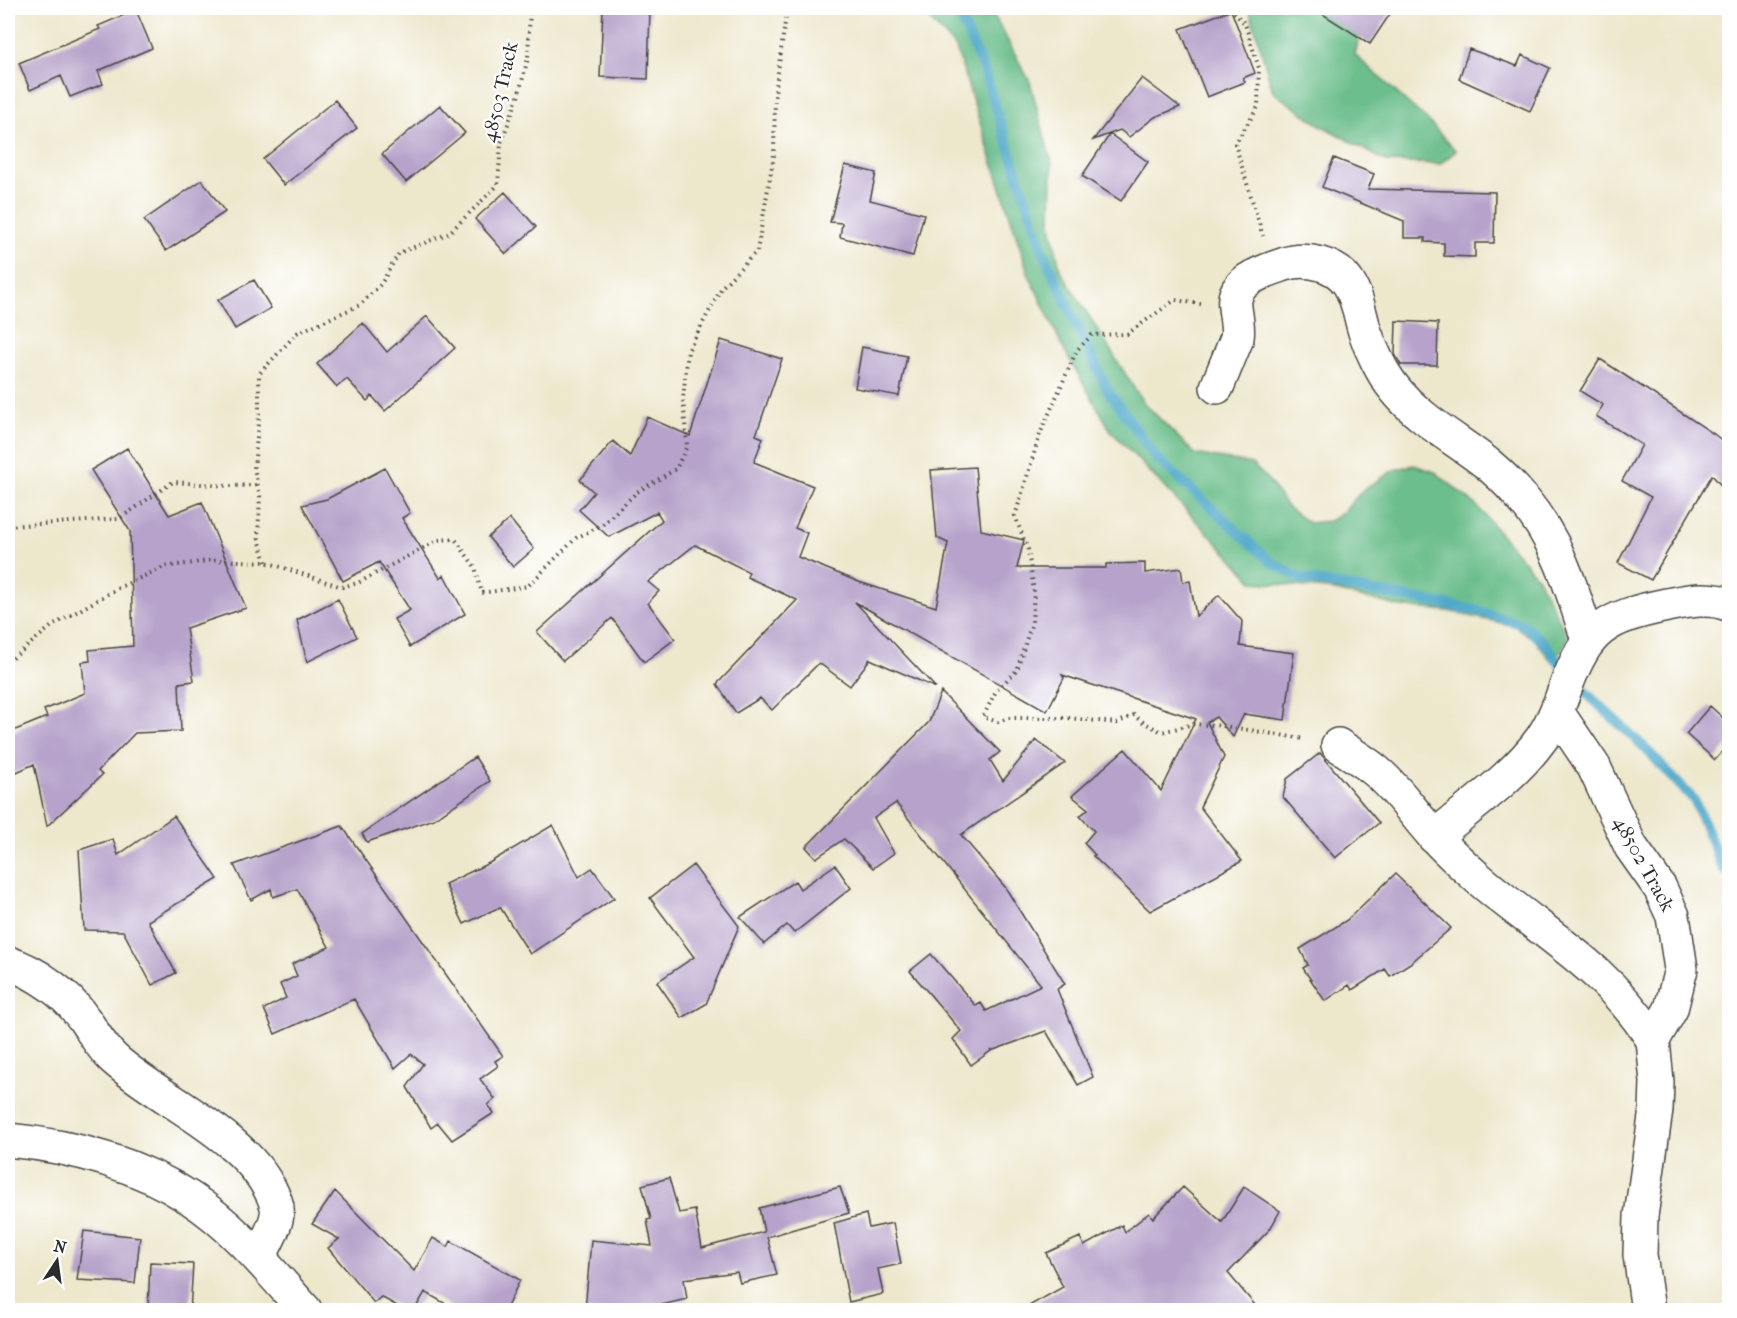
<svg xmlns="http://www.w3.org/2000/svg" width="1737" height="1318" font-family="'IM FELL French Canon',serif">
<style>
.forest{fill:#6cbe8c;stroke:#4c745c;stroke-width:1.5}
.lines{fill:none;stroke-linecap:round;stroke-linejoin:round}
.stream{stroke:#49a6c7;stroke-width:10}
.building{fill:#b6a2ca}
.minor-casing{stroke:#484743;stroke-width:36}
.tertiary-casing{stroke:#484743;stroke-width:36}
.path{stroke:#484743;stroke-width:4;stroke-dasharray:1.5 4.5;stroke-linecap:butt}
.minor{stroke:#fff;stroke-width:33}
.tertiary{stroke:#fff;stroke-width:33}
.labels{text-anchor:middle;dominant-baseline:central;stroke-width:4.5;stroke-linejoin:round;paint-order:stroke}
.street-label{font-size:20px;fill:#2b2b2b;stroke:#fff}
</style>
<rect width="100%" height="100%" fill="#fff"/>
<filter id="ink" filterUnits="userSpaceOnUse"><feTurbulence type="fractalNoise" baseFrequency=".0167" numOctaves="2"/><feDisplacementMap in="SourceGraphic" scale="12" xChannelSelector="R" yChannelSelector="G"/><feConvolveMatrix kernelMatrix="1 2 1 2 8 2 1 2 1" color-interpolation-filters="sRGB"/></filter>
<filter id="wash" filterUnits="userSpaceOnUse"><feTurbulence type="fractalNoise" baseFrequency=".008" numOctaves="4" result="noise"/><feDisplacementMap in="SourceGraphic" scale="24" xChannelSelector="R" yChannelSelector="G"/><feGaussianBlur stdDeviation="1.35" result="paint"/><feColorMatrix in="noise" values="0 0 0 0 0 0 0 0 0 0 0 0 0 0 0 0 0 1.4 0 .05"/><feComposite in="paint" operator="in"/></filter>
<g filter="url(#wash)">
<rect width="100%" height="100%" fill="#ede7cc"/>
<!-- forest -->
<path class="forest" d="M912 8H990L1030 82 1052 164 1051 224 1060 270 1143 402 1195 454 1252 464 1269 481 1287 507 1309 523 1330 521 1343 512 1363 490 1394 470 1414 465 1435 472 1476 505 1538 578 1568 638 1558 655 1549 658 1535 640 1514 626 1448 611 1401 607 1327 589 1254 582 1111 431 1063 348 1029 275 956 48 927 17Z
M1249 8H1359L1362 22 1355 55 1428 121 1456 151 1440 164 1387 162 1319 124 1273 92Z"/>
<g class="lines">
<!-- stream -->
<path class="stream" d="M956 8 982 66 1043 251 1073 318 1107 389 1156 458 1270 561 1299 578 1475 610 1524 625 1545 644 1569 677 1643 746 1694 800 1723 869 1730 875"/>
</g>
<g id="blocks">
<!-- building -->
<path class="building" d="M603 8H650L648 79 600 77Z
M1313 8H1394L1370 44Z
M136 10 152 48 98 71 103 84 70 97 61 76 30 90 19 63 100 29 98 26Z
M1231 10 1255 73 1243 78 1245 82 1207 97 1180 29Z
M1469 49 1517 66 1522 55 1550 68 1530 111 1459 79Z
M1142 78 1180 107 1155 117 1129 137 1120 130 1093 140Z
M335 100 357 128 284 185 263 159Z
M440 105 465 133 406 182 382 154Z
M1110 134 1148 162 1121 201 1082 176Z
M1334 158 1374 174 1368 189 1495 192 1494 243H1475V257L1444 256V243L1425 242V238H1404V221L1322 187Z
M845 165 876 173 870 200 924 214 913 256 840 237 842 223 830 222Z
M202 180 225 212 166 251 144 220Z
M505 192 536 227 506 254 475 219Z
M254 280 271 308 235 329 218 300Z
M427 316 455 348 385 411 372 396 367 401 347 379 337 387 317 364 363 323 387 352Z
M1396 321 1438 323 1437 365H1401L1395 354Z
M721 340 782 359 756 435 763 438 754 462 813 486 795 528 807 533 798 557 859 582 936 607 948 543 937 538 931 470 975 467 981 530 1024 540 1017 568H1106V564L1145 563V573L1181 568 1183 582 1190 581 1196 616 1219 595 1242 621 1240 646 1294 653 1285 720 1244 714 1233 737 1216 717 1207 722 1224 757 1200 807 1242 861 1150 911 1093 856 1095 855 1084 843 1094 831 1080 816 1088 809 1072 796 1125 749 1161 791 1196 719 1062 675 1064 678 1047 711 855 602 936 688 870 659 850 686 819 663 772 710 760 698 736 713 717 684 797 600 747 577 749 572 695 545 648 582 659 591 648 603 675 639 644 662 612 618 563 661 537 632 662 520 657 512 609 537 579 510 594 492 580 480 613 441 630 456 647 417 690 436Z
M862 347 907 356 899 396 855 388Z
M1600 359 1714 434 1730 447V496L1712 475 1651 580 1618 563 1651 497 1622 481 1642 445 1596 416 1603 405 1580 391Z
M127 448 169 515 202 502 246 608 186 628 194 681 179 683 181 731 135 733 98 771 102 775 47 826 34 764 8 776V733L47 717 44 710 85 693 82 662 90 661 89 650 133 646 130 531 91 470Z
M385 468 410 513 402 518 440 578 444 575 465 614 410 647 394 619 410 610 379 562 343 581 302 505 327 499Z
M510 519 534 549 513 567 488 537Z
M338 599 357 637 307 662 297 620Z
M941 692 1000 752 990 760 1003 781 1036 740 1065 763 961 835 1005 887 1065 984 1057 989 1093 1077 1078 1085 1046 1031 991 1051 971 1065 953 1039 961 1031 910 971 931 954 976 1006 981 1003 986 1011 1041 985 896 803 874 818 894 853 873 868 844 839 816 858 806 847 929 722Z
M1710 706 1730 724V743L1715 760 1686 734Z
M1320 753 1379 823 1335 858 1283 797 1287 779Z
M475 757 490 781 434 819 367 842 362 834Z
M174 816 218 879 148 921 176 973 152 985 123 931 84 930 79 850 113 839 118 855Z
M553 825 579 877 592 868 614 898 530 954 500 907 464 924 445 884 489 863Z
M342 826 503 1056 495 1061 498 1066 480 1079 495 1099 488 1105 494 1113 452 1140 438 1123 431 1128 407 1087 423 1064 411 1054 395 1068 354 999 275 1034 264 1009 286 998 280 984 297 976 292 964 329 947 297 889 273 897 271 889 251 900 234 865Z
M693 865 739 926 706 1004 682 1018 657 982 694 957 650 898Z
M835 865 851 888 794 933 787 925 764 944 740 917 795 881 800 889Z
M1395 874 1451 928 1412 962 1390 976 1385 969 1352 990 1349 985 1325 1001 1303 968 1308 965 1300 949 1347 920Z
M669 1178 679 1213 695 1210 702 1248 764 1232 759 1208 840 1187 849 1213 767 1237 777 1275 740 1283 737 1272 684 1279 687 1299 636 1311H585L591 1240 652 1246 647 1220 651 1219 642 1185Z
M1183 1187 1222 1222 1244 1187 1280 1211 1270 1229 1228 1273 1260 1311H1020L1063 1287 1046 1253 1080 1237 1084 1246 1122 1225 1125 1232 1149 1213 1153 1218Z
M335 1191 414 1271 433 1238 448 1247 451 1241 520 1280 505 1311H458L425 1292 414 1311H406L381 1297 374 1303 328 1248 339 1239 312 1224Z
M866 1214 869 1228 893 1223 901 1264 878 1269 883 1294 849 1302 834 1223Z
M84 1231 140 1237 135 1283 77 1280Z
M150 1262 193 1264 190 1311H148Z"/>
</g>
</g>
<g filter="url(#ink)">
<use href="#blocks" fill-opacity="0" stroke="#484743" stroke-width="1.5"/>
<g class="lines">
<defs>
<path id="minor" d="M1217 387 1237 338C1239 327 1236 318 1235 307 1231 280 1265 271 1285 264 1306 257 1337 264 1349 284 1358 298 1360 316 1365 332 1371 350 1382 373 1394 388 1419 420 1458 440 1489 465 1550 517 1565 567 1588 640
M1557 712 1594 767 1631 847 1660 888 1673 916 1681 969 1671 1009 1653 1040 1657 1082 1656 1110 1641 1216 1640 1255 1648 1310
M1338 745C1350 753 1364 761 1376 771 1398 789 1414 814 1433 835 1447 851 1464 866 1480 880 1543 934 1606 966 1653 1040
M1434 837C1471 806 1514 777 1542 738 1553 722 1559 706 1565 689 1587 629 1604 618 1667 605 1687 601 1710 596 1730 605
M8 963C36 972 67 994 84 1019 94 1033 101 1047 114 1059 163 1103 253 1137 276 1203 282 1219 265 1243 259 1258"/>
<path id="tertiary" d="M8 1140C71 1146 136 1163 190 1198 235 1227 270 1271 305 1310"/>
</defs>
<!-- minor casing -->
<use href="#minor" class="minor-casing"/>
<!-- tertiary casing -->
<use href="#tertiary" class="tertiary-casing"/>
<!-- path -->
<path class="path" d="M1230 8 1245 24 1259 68 1258 107 1235 144 1263 236
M1201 304 1175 300 1127 334 1092 335 1077 350 1040 434 1015 516 1028 550 1034 592 1032 622 1017 670 996 691 983 717 998 722 1008 718H1068L1117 723 1134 715 1141 721 1162 732 1194 724 1224 726 1304 739
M8 526 119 519 173 482 228 486 258 485
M266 562 258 536 260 496 254 468 259 416V374L297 333 360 305 381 284 399 253 449 233 498 185 501 143 518 97 528 58 530 8
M8 662 52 626 120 587 164 567 215 560 266 562 342 587 358 583 438 540 455 539 475 567 482 593 528 586 576 538 602 525 637 492 676 469 687 446 683 398 688 351 722 287 757 251 774 155 775 93 787 8"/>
<!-- minor -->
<use href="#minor" class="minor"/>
<!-- tertiary -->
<use href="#tertiary" class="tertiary"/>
</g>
</g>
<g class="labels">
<!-- street labels -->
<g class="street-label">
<text transform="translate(500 92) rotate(-77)">48503 Track</text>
<text transform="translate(1644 864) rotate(61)">48502 Track</text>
</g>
</g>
<!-- margin -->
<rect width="1737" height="1318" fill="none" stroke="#fff" stroke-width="30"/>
<!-- north arrow -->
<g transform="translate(57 1261) rotate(13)" stroke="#ffffff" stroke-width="4.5" paint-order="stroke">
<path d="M0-4.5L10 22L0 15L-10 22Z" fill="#2b2b2b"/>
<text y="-9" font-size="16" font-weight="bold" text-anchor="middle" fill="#2b2b2b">N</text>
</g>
</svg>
